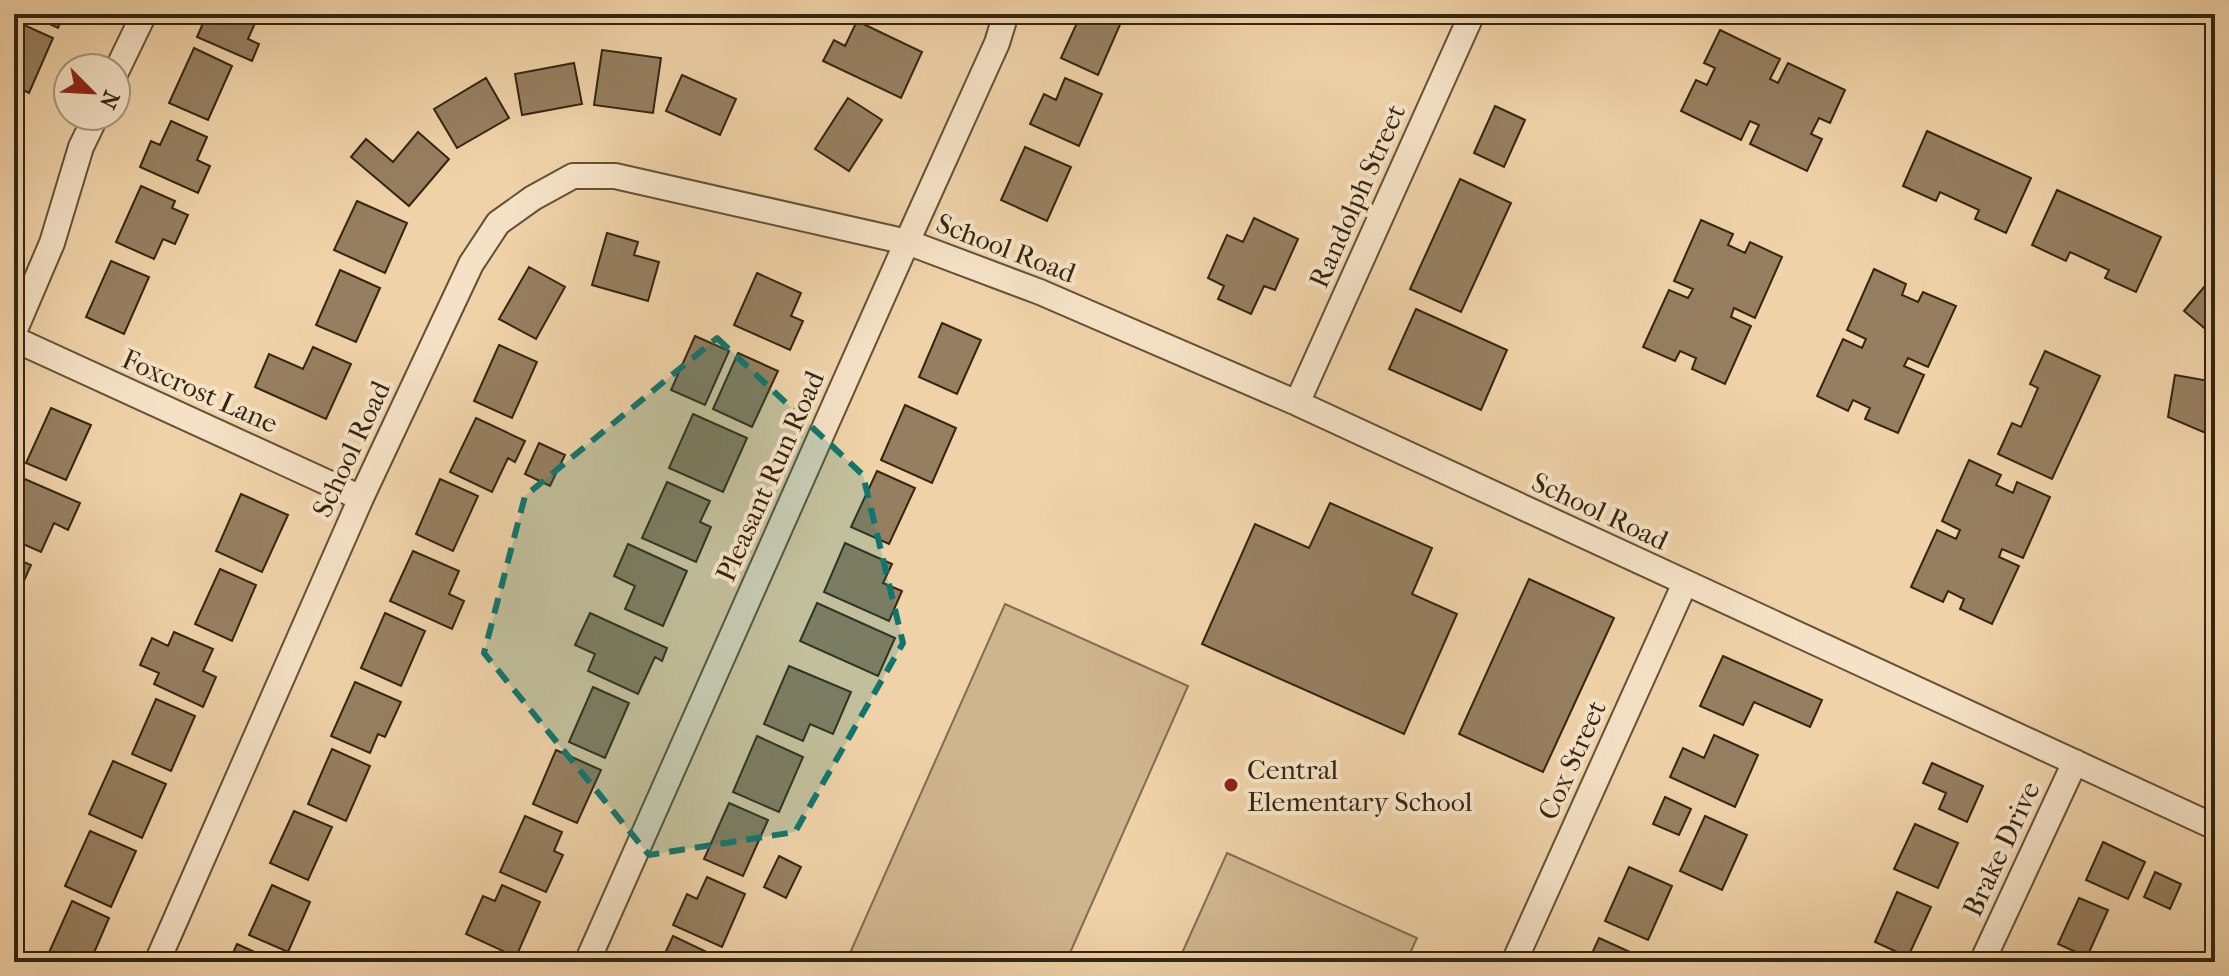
<svg xmlns="http://www.w3.org/2000/svg" width="2229" height="976" font-family="'IM FELL French Canon',serif">
<style>
.green{fill:#cfb58e;stroke:#826d50;stroke-width:2}
.building{fill:#967f60;stroke:#352511;stroke-width:2}
.lines{fill:none;stroke-linecap:round;stroke-linejoin:round}
.minor-casing{stroke:#645037;stroke-width:28}
.minor{stroke:#f5e2c6;stroke-width:24}
.marked{fill:#0f766e;fill-opacity:0.2;stroke:#0f766e;stroke-width:6;stroke-dasharray:16 10;stroke-linejoin:round}
.poi-dot{fill:#8f2418;stroke:#f5e2c6;stroke-width:3}
.labels{text-anchor:middle;dominant-baseline:central;stroke-width:8;stroke-linejoin:round;paint-order:stroke}
.street-label{font-size:28px;fill:#352511;stroke:#f5e2c6}
.poi-label{font-size:28px;fill:#352511;stroke:#f5e2c6;text-anchor:start}
</style>
<rect width="100%" height="100%" fill="#efd2a8"/>
<filter id="stains"><feTurbulence type="fractalNoise" baseFrequency=".0025" numOctaves="4"/><feColorMatrix values="0 0 0 0 .2 0 0 0 0 .09 0 0 0 0 .02 0 0 0 .5 -.17"/></filter>
<radialGradient id="worn" r=".72"><stop offset=".6" stop-color="#630" stop-opacity="0"/><stop offset="1" stop-color="#630" stop-opacity=".3"/></radialGradient>
<!-- green -->
<path class="green" d="M1005 604 1188 686 1066 962H846Z
M1227 853 1417 938 1406 962H1178Z"/>
<!-- building -->
<path class="building" d="M28 14H64L58 28Z
M207 14H259L248 39 259 44 252 61 197 37Z
M1081 14H1108L1122 20 1098 75 1061 58Z
M15 21 53 38 29 93 14 86Z
M857 21 922 52 901 98 823 61 834 40 845 46Z
M1720 30 1780 59 1770 79 1778 83 1788 63 1845 90 1830 123 1819 118 1811 134 1822 139 1807 171 1750 144 1759 125 1750 121 1741 140 1681 111 1696 80 1707 85 1715 68 1704 63Z
M194 48 232 66 208 120 169 103Z
M602 50 661 58 653 113 594 105Z
M574 63 582 104 522 115 515 74Z
M682 75 736 99 720 135 666 111Z
M486 78 509 118 457 148 434 109Z
M1065 78 1102 94 1079 146 1030 124 1044 94 1056 100Z
M848 98 882 120 849 171 815 149Z
M1495 106 1525 120 1504 167 1474 153Z
M171 121 207 137 197 160 210 166 198 193 140 167 151 141 160 145Z
M1927 131 2031 178 2006 233 1975 219 1979 210 1940 192 1936 201 1903 186Z
M418 132 449 159 409 206 351 157 366 139 393 162Z
M1025 147 1071 167 1047 221 1001 200Z
M1460 179 1511 203 1461 312 1410 289Z
M141 186 175 201 172 208 188 215 175 244 163 239 154 259 116 242Z
M2057 190 2161 237 2136 292 2105 278 2109 270 2070 252 2066 261 2032 245Z
M357 201 407 223 385 273 334 250Z
M1254 218 1298 239 1275 290 1264 286 1251 314 1218 299 1224 286 1208 278 1227 235 1243 242Z
M1701 220 1733 234 1728 245 1745 253 1750 242 1782 257 1755 318 1734 308 1731 317 1751 326 1725 384 1692 369 1696 358 1680 351 1675 361 1643 347 1669 290 1688 298 1693 289 1674 281Z
M607 233 638 242 634 255 659 262 648 301 592 285Z
M111 261 149 277 124 334 86 317Z
M529 267 565 287 536 339 499 319Z
M1874 269 1906 284 1902 295 1918 302 1923 292 1956 306 1928 367 1908 358 1904 366 1924 375 1898 433 1865 419 1870 408 1853 400 1848 411 1817 396 1843 339 1862 348 1866 339 1847 330Z
M340 270 380 288 356 342 316 325Z
M757 273 801 293 791 316 803 321 790 350 734 325Z
M2215 274V337L2184 311Z
M1416 309 1507 350 1481 410 1389 369Z
M942 323 981 340 957 394 919 377Z
M695 336 729 351 705 405 671 390Z
M499 345 537 362 512 418 474 401Z
M313 347 351 364 326 419 255 387 269 354 303 369Z
M2045 351 2100 376 2052 479 1998 454 2012 423 2021 427 2038 388 2030 384Z
M738 353 778 371 752 427 713 409Z
M2175 375 2215 382V437L2168 417Z
M905 405 956 428 932 483 881 460Z
M51 408 91 425 66 480 26 463Z
M693 414 747 438 723 492 669 468Z
M476 418 525 441 515 462 508 458 492 492 450 472Z
M539 443 565 455 550 486 525 474Z
M1969 460 2001 475 1996 485 2013 493 2017 482 2050 497 2023 558 2002 549 1999 557 2019 566 1992 624 1960 609 1964 599 1948 591 1943 602 1911 587 1937 530 1956 539 1960 530 1942 521Z
M877 471 915 488 889 544 851 527Z
M20 477 80 503 68 530 54 523 41 552 14 540V491Z
M440 479 478 496 453 551 416 534Z
M667 482 710 501 700 522 711 527 696 562 642 538Z
M241 494 288 515 262 572 216 551Z
M1330 503 1432 548 1412 594 1457 614 1404 734 1202 644 1255 524 1309 548Z
M845 543 892 564 883 583 902 591 889 621 824 592Z
M628 544 687 571 663 626 625 609 635 586 614 576Z
M413 551 459 571 449 594 464 601 452 629 390 601Z
M14 558 31 565 14 603Z
M220 569 256 585 232 641 195 624Z
M1529 579 1614 618 1543 772 1459 734Z
M817 603 895 638 878 676 800 641Z
M385 613 425 631 401 686 361 668Z
M590 613 667 648 662 661 655 657 638 694 588 671 595 654 575 645Z
M174 632 213 649 203 671 216 677 203 707 154 684 159 673 140 665 152 638 168 646Z
M1723 656 1822 700 1810 727 1754 702 1743 725 1700 706Z
M789 666 851 692 833 734 810 724 803 741 764 724Z
M355 682 401 702 385 737 378 734 370 753 331 736Z
M593 687 629 703 605 758 569 742Z
M156 699 195 716 171 771 132 754Z
M1714 735 1758 755 1735 807 1670 777 1683 748 1704 758Z
M757 736 803 757 779 812 733 792Z
M332 749 370 766 346 821 308 804Z
M556 750 601 770 577 823 533 804Z
M113 761 166 784 142 838 89 814Z
M1932 763 1983 786 1967 822 1939 809 1946 793 1923 783Z
M1665 797 1691 809 1679 835 1653 824Z
M729 803 768 820 743 876 704 859Z
M294 811 332 827 308 880 270 863Z
M525 816 562 832 554 851 563 855 546 892 500 872Z
M1705 816 1747 835 1722 890 1680 871Z
M1915 824 1958 843 1938 888 1894 869Z
M90 831 136 851 111 907 65 886Z
M2103 842 2145 862 2128 899 2086 880Z
M779 856 801 867 786 898 764 887Z
M1629 867 1672 886 1648 940 1605 921Z
M2155 872 2181 884 2170 909 2144 897Z
M707 877 745 894 722 947 673 925 687 894 697 899Z
M272 885 310 902 288 952 249 935Z
M502 885 540 902 516 957 466 934 483 896 495 901Z
M1897 892 1931 907 1908 957 1875 942Z
M2079 898 2108 910 2087 957 2058 944Z
M72 901 109 918 90 962H58L47 957Z
M673 936 713 955 710 962H661Z
M1599 938 1652 962H1588Z
M237 944 277 962H229Z"/>
<g class="lines">
<defs>
<path id="minor" d="M116 72 144 14
M14 332 52 243 81 147 96 116
M14 339 361 498
M1297 403 1472 14
M157 962 361 498 471 264 498 223 533 198 573 176H615L907 242 1040 292 1297 403 2215 827
M587 962 907 242 997 43 1006 14
M1514 962 1685 583
M1982 962 2075 762"/>
</defs>
<!-- minor casing -->
<use href="#minor" class="minor-casing"/>
<!-- minor -->
<use href="#minor" class="minor"/>
</g>
<!-- marked area -->
<path class="marked" d="M717 338 863 475 903 643 795 832 649 855 484 653 525 496Z"/>
<!-- markers -->
<circle class="poi-dot" cx="1231" cy="785" r="8"/>
<g class="labels">
<!-- street labels -->
<g class="street-label">
<text transform="translate(1357 196) rotate(-66)">Randolph Street</text>
<text transform="translate(1006 248) rotate(21)">School Road</text>
<text transform="translate(200 391) rotate(24)">Foxcrost Lane</text>
<text transform="translate(351 449) rotate(-65)">School Road</text>
<text transform="translate(770 476) rotate(-66)">Pleasant Run Road</text>
<text transform="translate(1600 511) rotate(25)">School Road</text>
<text transform="translate(1572 760) rotate(-66)">Cox Street</text>
<text transform="translate(2001 849) rotate(-65)">Brake Drive</text>
</g>
<!-- poi labels -->
<g class="poi-label">
<text x="1247" y="769">Central<tspan x="1247" dy="32">Elementary School</tspan></text>
</g>
</g>
<!-- margin -->
<rect width="2229" height="976" fill="none" stroke="#efd2a8" stroke-width="48"/>
<rect x="16" y="16" width="2197" height="944" fill="none" stroke="#352511" stroke-width="4"/>
<rect x="24" y="24" width="2181" height="928" fill="none" stroke="#352511" stroke-width="2"/>
<!-- north arrow -->
<g transform="translate(92 92) rotate(114)"><circle r="38" fill="#f5e2c6" stroke="#a8967e" stroke-width="2"/>
<path d="M0-6L14 30L0 20L-14 30Z" fill="#8f2418"/>
<text y="-12" font-size="22" font-weight="bold" text-anchor="middle" fill="#352511">N</text>
</g>
<rect width="100%" height="100%" filter="url(#stains)"/>
<rect width="100%" height="100%" fill="url(#worn)"/>
</svg>
